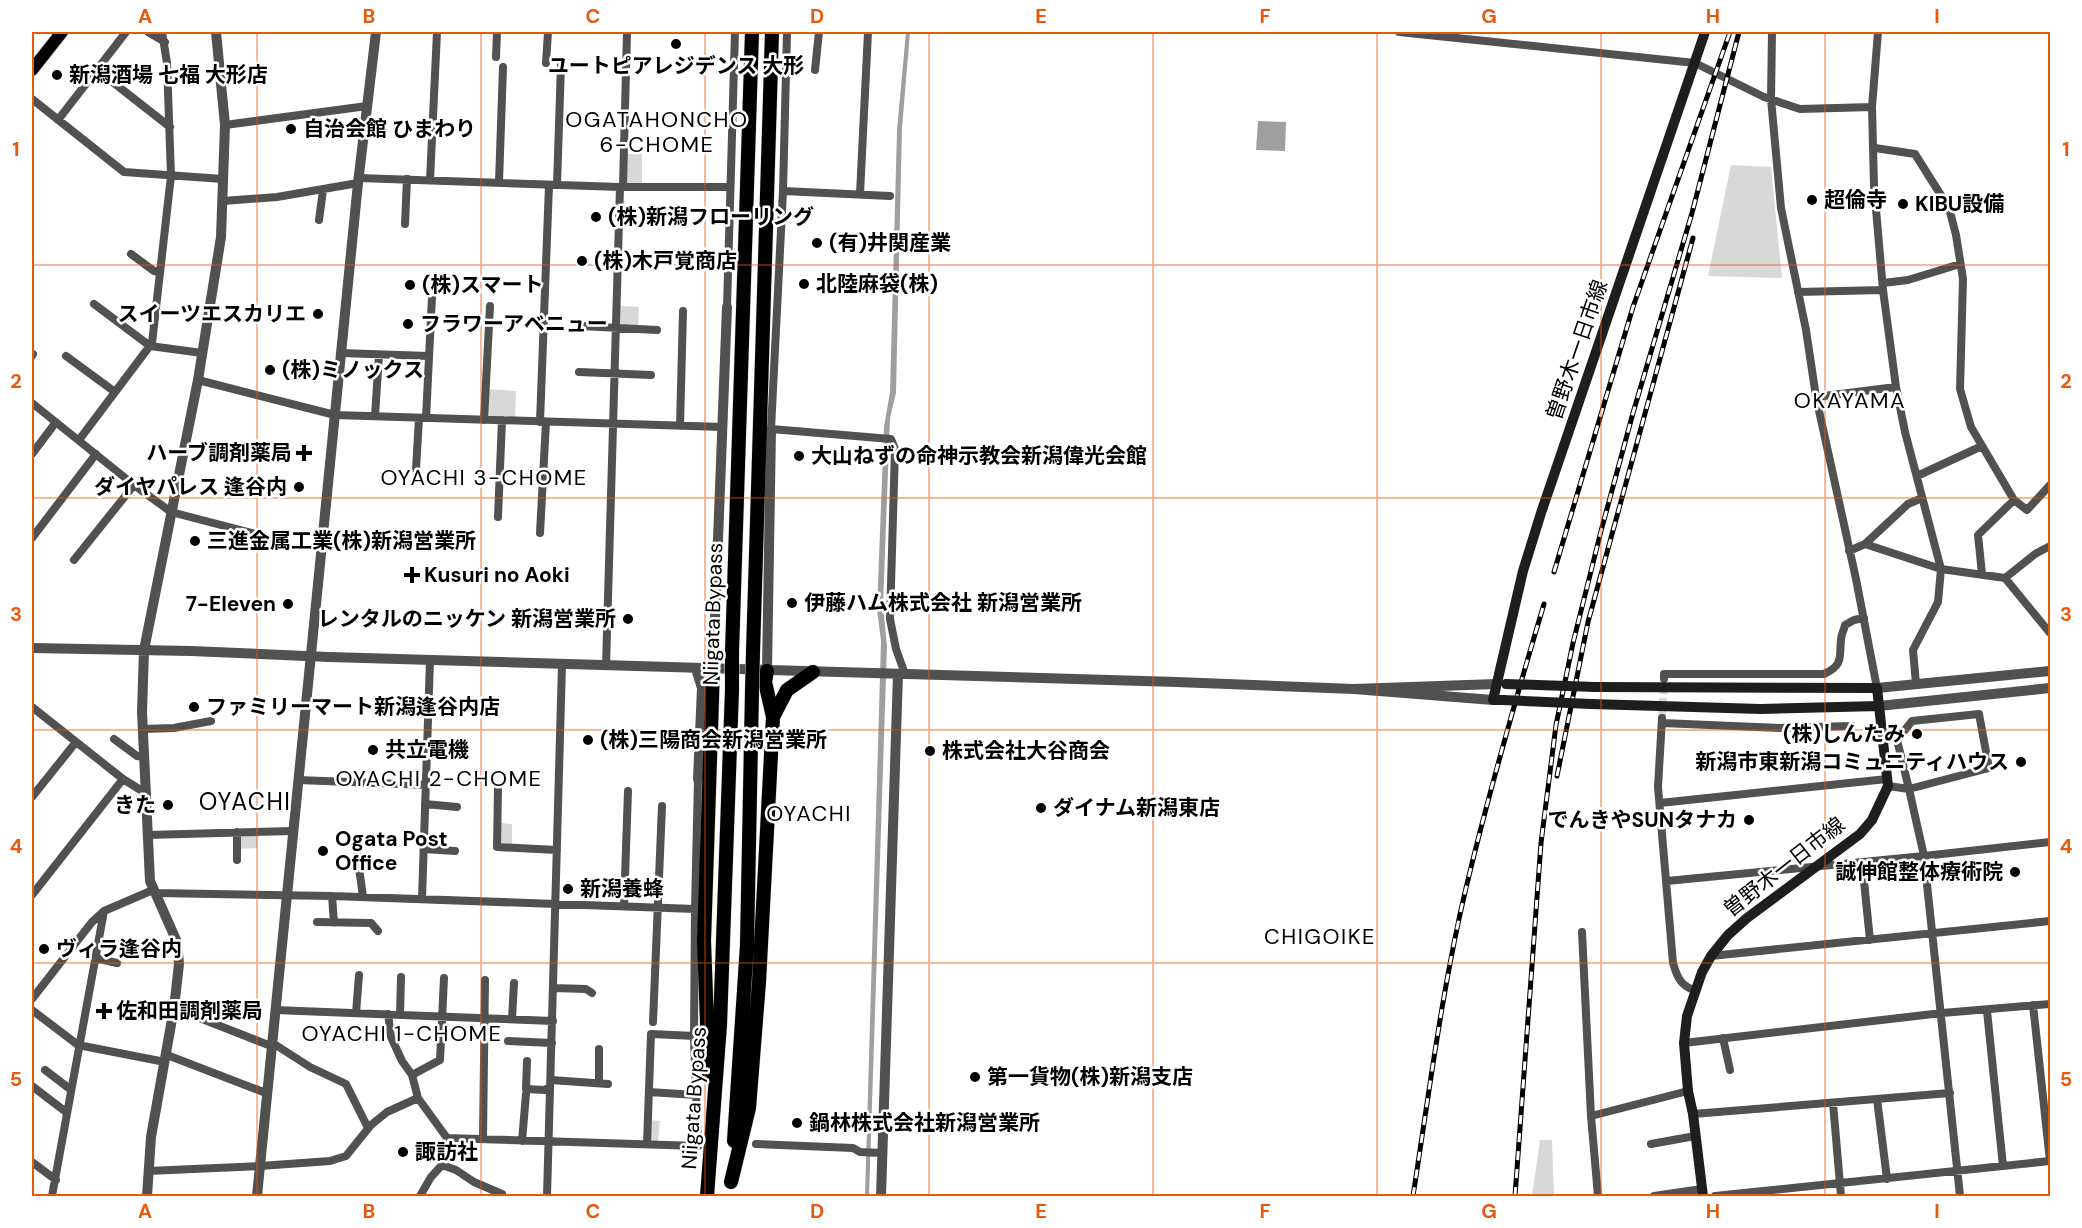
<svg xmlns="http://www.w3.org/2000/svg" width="2082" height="1228" font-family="'DM Sans','Noto Sans JP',sans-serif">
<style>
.green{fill:#d8d8d8}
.water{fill:#9f9f9f}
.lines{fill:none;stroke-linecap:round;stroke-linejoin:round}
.minor-tunnel{stroke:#d9d9d9;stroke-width:8;stroke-dasharray:8 4;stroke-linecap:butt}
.primary-casing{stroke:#dbdbdb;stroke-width:14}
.trunk-casing{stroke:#dbdbdb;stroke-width:15}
.minor{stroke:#515151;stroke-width:8}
.tertiary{stroke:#515151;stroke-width:10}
.secondary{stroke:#1e1e1e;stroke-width:10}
.primary{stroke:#000;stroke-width:12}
.trunk{stroke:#000;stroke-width:14}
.rail-casing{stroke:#000;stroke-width:5}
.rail{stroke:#fff;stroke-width:3;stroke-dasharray:9;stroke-linecap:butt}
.trunk-bridge-casing{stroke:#dbdbdb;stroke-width:15;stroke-linecap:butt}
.secondary-bridge{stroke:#1e1e1e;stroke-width:10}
.trunk-bridge{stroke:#000;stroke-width:14}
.grid{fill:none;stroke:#e8590c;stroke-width:1.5;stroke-opacity:0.55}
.poi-dot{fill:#000;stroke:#fff;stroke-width:2}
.labels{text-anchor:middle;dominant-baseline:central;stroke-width:5;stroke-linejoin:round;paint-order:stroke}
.poi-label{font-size:21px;font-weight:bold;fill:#000;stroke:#fff;text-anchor:start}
.street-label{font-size:21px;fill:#000;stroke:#fff}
.neighbourhood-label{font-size:22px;letter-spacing:1.5px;fill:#000;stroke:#fff}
.quarter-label{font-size:24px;letter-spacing:1.5px;fill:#000;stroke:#fff}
.neatline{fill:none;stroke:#e8590c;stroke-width:2}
.grid-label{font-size:20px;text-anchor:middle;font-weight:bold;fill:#e8590c}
</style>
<rect width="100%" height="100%" fill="#fff"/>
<!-- green -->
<path class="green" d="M625 154H642V186L624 185Z
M1731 165 1771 167 1782 278 1708 276Z
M618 306 639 307 638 328 617 327Z
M486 389 516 391 515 421 485 419Z
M498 823 512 824V847H497Z
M258 832 257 848 238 849 237 833Z
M650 1120 660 1121 658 1143H648Z
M1540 1140H1552L1554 1196H1532Z"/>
<!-- water -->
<path class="water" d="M906 32H910L902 128 896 393 890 418 883 606 887 646 869 1196H865L881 641 877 610 884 427 890 392 897 130Z
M1258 121 1286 122 1285 151 1256 150Z"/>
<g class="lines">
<!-- minor-tunnel -->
<path class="minor-tunnel" d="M1662 718 1664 684"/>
<defs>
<path id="primary" d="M32 70 62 32"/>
<path id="trunk" d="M732 652 752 32
M753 652 772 32
M767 671 765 682 773 717
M709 1077 704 941 713 669
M734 1141 747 945 752 691
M731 1182 749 1108 759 982 773 717 787 690 813 672
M707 1196 720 1025 732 690"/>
</defs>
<!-- primary casing -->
<use href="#primary" class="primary-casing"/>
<!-- trunk casing -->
<use href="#trunk" class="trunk-casing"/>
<!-- minor -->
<path class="minor" d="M148 32 165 42
M787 32 783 191 771 429 891 439 895 449 890 619 896 649 905 674
M1399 32 1695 63 1764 97 1800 109 1872 107
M1772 32 1771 99 1781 208 1806 330 1816 397 1856 579 1877 688
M1878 32 1872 107 1874 186 1883 290 1896 387 1905 432 1941 569 1938 602 1913 650 1916 684
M496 57 497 32
M546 63 548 32
M96 69 170 127
M815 70 819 32
M32 99 124 172 223 179
M58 120 126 32
M225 125 367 106
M1875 148 1915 154 1949 208 1956 235 1963 279 1960 389 1971 427 2014 500 2027 510 2050 485
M359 178 620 187H730
M430 180 437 32
M499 182 503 67
M557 185 561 65
M623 186 627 32
M783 191 890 196
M860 194 868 32
M223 201 277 197 358 183
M319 220 323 190
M405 224 407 179
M131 254 154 271 160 272
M1883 283 1908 280 1960 264
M1798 292 1883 290
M94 304 150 346 202 353
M727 307 735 32
M581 326 657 330
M341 353 428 356
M32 356 33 354
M66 356 115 392
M579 372 651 375
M198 380 335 415 723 427
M1816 397 1896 387
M32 403 134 485 171 512 259 535
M375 416 379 355
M426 418 432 297
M484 420 490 306
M540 422 549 185
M680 426 683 311
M79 440 152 343 171 176 167 63 162 32
M32 454 56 422
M416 469 419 418
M1917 476 1982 446
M498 517 502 420
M540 533 546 422
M32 538 96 454
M1865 544 1908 504 1922 498
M1849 551 1865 544 1941 569 2005 578 2035 554 2050 546
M74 560 134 485
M1982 574 1978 535 2014 500
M2005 578 2050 633
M606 666 620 187
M1664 679V674H1824C1844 665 1839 657 1841 640 1841 635 1844 630 1845 625L1854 620 1864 618
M32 707 123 779 147 794
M1979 714 1989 768 1909 789 1897 740 1912 721Z
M1662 718 1658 787 1673 963C1677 977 1681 986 1694 990
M1662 723 1780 728 1852 726
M143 729 174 728 211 721
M114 739 137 756 145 757
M298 780 426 785
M1888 786 1909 789 1924 856 1960 1196
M498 787 497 847 557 850
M32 797 76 742
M1660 803 1887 779
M425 804 457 807
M237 832V860
M148 835 293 831
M358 838 357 853 363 897
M424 849 455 851
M1862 862 1870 940
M1667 881 1924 856 2050 842
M155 893 332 896 695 909 698 779
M32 895 123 779
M332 896 334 923
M422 899 430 660
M624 906 628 791
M317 922 371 923 378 931
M1582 932 1591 1116
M1711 956 2050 921
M95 958 117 963
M553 988 586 989 592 993
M32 999 92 922 104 911 153 890
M2033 1005 2050 1161
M174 1008 271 1046
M32 1010 78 1045 165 1062
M275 1010 553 1021
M1987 1011 2003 1166
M356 1013 359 975
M388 1014 391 1037 402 1061 412 1075 418 1098
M400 1015 401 977
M512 1019 514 983
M653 1022 662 806
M1723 1038 1730 1070
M508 1041 552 1043
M271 1042 310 1067 346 1084 368 1128
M1684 1043 1942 1013 2050 1004
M167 1055 266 1093
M527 1061 526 1089 545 1090 550 1087
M45 1070 70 1089
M412 1075 440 1060 444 978
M551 1080 608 1084
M599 1083V1049
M32 1086 66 1112
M649 1092 696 1095
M1877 1099 1887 1179
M1833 1103 1841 1196
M1693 1114 1950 1093
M483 1139 485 980
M522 1141 526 1094
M647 1144 651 1034 695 1036
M756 1144 853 1148 860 1152 882 1153
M1651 1144 1695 1136
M32 1162 56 1180
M442 1165 456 1170 474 1182 502 1194 501 1196
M148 1171 260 1166 330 1161 346 1156 371 1125 387 1112 418 1098 447 1138
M52 1196 104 911
M420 1196 431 1177 442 1165 447 1138 698 1146 694 1037 695 909
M547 1196 562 665
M1598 1196 1591 1116 1688 1091
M1654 1196 1702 1189
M1715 1196 2050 1161"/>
<!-- tertiary -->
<path class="tertiary" d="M32 648 191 651 329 657 1177 682 1354 689
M696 669 702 688 698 779
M713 669 727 307
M767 671 771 429
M1877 688 2050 671
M1493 700 1354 689 1496 684
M1879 706 2050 688
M147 1196 151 1137 174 1008 179 964 177 942 150 881 142 712 144 650 198 380 221 237 225 125 216 32
M257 1196 358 183 376 32
M881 1196 898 674"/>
<!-- secondary -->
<path class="secondary" d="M1595 687 1877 688 1888 786 1872 820 1860 834 1747 918 1728 935 1711 956 1702 972 1687 1016 1684 1043 1688 1091 1693 1114 1703 1196
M1503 700H1493L1523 571 1541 513 1705 32
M1591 704 1761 709 1879 706"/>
<!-- primary -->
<use href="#primary" class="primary"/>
<!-- trunk -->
<use href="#trunk" class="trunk"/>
<defs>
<path id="rail" d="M1554 572 1633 307 1730 32
M1557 776 1588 622 1693 238
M1413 1196C1429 1094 1442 989 1466 888 1489 792 1516 698 1544 604
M1515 1196 1541 843 1556 725 1573 643 1601 531 1633 413 1692 213 1739 32"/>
</defs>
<!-- rail casing -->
<use href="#rail" class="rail-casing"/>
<!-- rail -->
<use href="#rail" class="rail"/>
<defs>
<path id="trunk-bridge" d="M732 690V652
M752 691 753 652"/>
</defs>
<!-- trunk-bridge casing -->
<use href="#trunk-bridge" class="trunk-bridge-casing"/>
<!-- secondary-bridge -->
<path class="secondary-bridge" d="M1506 684 1595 687
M1503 700 1591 704"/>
<!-- trunk-bridge -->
<use href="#trunk-bridge" class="trunk-bridge"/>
</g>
<!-- grid -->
<path class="grid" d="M257 32V1196M481 32V1196M705 32V1196M929 32V1196M1153 32V1196M1377 32V1196M1601 32V1196M1825 32V1196M32 265H2050M32 498H2050M32 730H2050M32 963H2050"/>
<!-- markers -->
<g class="poi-dot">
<circle cx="676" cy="44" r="6"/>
<circle cx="57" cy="75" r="6"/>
<circle cx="291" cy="129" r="6"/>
<circle cx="1812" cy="200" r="6"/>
<circle cx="1903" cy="204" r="6"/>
<circle cx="596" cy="217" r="6"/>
<circle cx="817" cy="243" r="6"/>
<circle cx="582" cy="261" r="6"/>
<circle cx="804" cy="284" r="6"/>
<circle cx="410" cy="285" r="6"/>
<circle cx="318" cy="314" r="6"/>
<circle cx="408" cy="324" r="6"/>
<circle cx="270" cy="370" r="6"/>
<path d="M301 444h6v6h6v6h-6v6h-6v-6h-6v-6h6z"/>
<circle cx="799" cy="456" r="6"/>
<circle cx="299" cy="487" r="6"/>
<circle cx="195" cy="541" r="6"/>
<path d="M409 566h6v6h6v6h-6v6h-6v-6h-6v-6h6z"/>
<circle cx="792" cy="603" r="6"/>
<circle cx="288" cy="604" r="6"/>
<circle cx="628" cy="619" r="6"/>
<circle cx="194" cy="707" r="6"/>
<circle cx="1917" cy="734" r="6"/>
<circle cx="588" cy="740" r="6"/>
<circle cx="373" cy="750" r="6"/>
<circle cx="930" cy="751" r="6"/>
<circle cx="2021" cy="762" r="6"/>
<circle cx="168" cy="805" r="6"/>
<circle cx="1041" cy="808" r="6"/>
<circle cx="1749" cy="820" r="6"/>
<circle cx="323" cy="851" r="6"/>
<circle cx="2015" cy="872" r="6"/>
<circle cx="568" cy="889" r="6"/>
<circle cx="44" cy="949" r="6"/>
<path d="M101 1002h6v6h6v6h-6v6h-6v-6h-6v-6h6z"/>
<circle cx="975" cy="1077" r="6"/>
<circle cx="797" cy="1123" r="6"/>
<circle cx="403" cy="1152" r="6"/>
</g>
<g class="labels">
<!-- poi labels -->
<g class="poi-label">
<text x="676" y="66" text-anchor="middle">ユートピアレジデンス 大形</text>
<text x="69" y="75">新潟酒場 七福 大形店</text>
<text x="303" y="129">自治会館 ひまわり</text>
<text x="1824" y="200">超倫寺</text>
<text x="1915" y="204">KIBU設備</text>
<text x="608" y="217">(株)新潟フローリング</text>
<text x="829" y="243">(有)井関産業</text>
<text x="594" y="261">(株)木戸覚商店</text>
<text x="816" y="284">北陸麻袋(株)</text>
<text x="422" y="285">(株)スマート</text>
<text x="306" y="314" text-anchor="end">スイーツエスカリエ</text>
<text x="420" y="324">フラワーアベニュー</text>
<text x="282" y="370">(株)ミノックス</text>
<text x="292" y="453" text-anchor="end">ハーブ調剤薬局</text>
<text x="811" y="456">大山ねずの命神示教会新潟偉光会館</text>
<text x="287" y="487" text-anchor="end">ダイヤパレス 逢谷内</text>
<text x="207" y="541">三進金属工業(株)新潟営業所</text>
<text x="424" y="575">Kusuri no Aoki</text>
<text x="804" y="603">伊藤ハム株式会社 新潟営業所</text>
<text x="276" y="604" text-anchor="end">7-Eleven</text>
<text x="616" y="619" text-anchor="end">レンタルのニッケン 新潟営業所</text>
<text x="206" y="707">ファミリーマート新潟逢谷内店</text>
<text x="1905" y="734" text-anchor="end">(株)しんたみ</text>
<text x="600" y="740">(株)三陽商会新潟営業所</text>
<text x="385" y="750">共立電機</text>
<text x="942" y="751">株式会社大谷商会</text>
<text x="2009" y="762" text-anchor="end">新潟市東新潟コミュニティハウス</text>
<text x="156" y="805" text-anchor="end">きた</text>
<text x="1053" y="808">ダイナム新潟東店</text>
<text x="1737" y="820" text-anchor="end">でんきやSUNタナカ</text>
<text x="335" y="839">Ogata Post<tspan x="335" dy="24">Office</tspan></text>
<text x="2003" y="872" text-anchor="end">誠伸館整体療術院</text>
<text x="580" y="889">新潟養蜂</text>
<text x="56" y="949">ヴィラ逢谷内</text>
<text x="116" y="1011">佐和田調剤薬局</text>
<text x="987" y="1077">第一貨物(株)新潟支店</text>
<text x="809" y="1123">鍋林株式会社新潟営業所</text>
<text x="415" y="1152">諏訪社</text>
</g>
<!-- street labels -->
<g class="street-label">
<text transform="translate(1577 350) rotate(-71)">曽野木一日市線</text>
<text transform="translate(713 614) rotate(-88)">Niigata Bypass</text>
<text transform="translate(1784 867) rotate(-38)">曽野木一日市線</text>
<text transform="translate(694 1098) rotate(-86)">Niigata Bypass</text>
</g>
<!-- neighbourhood labels -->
<g class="neighbourhood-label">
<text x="657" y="119">OGATAHONCHO<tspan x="657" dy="25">6-CHOME</tspan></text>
<text x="1850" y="400">OKAYAMA</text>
<text x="484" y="477">OYACHI 3-CHOME</text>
<text x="439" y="778">OYACHI 2-CHOME</text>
<text x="809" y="813">OYACHI</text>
<text x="1320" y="936">CHIGOIKE</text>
<text x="402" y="1033">OYACHI 1-CHOME</text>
</g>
<!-- quarter labels -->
<g class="quarter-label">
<text x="245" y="801">OYACHI</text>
</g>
</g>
<!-- border -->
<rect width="2082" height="1228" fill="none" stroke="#ffffff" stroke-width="66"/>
<rect x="33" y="33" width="2016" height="1162" class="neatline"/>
<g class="grid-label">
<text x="145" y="23">A</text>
<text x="369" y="23">B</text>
<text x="593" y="23">C</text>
<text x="817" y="23">D</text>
<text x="1041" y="23">E</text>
<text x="1265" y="23">F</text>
<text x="1489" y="23">G</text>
<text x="1713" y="23">H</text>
<text x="1937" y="23">I</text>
<text x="16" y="156">1</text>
<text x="2066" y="156">1</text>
<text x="16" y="388">2</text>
<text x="2066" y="388">2</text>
<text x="16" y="621">3</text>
<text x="2066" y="621">3</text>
<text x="16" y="853">4</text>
<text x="2066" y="853">4</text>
<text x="16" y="1086">5</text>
<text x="2066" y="1086">5</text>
<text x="145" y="1218">A</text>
<text x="369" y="1218">B</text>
<text x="593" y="1218">C</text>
<text x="817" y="1218">D</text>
<text x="1041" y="1218">E</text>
<text x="1265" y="1218">F</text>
<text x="1489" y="1218">G</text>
<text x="1713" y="1218">H</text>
<text x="1937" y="1218">I</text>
</g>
</svg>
